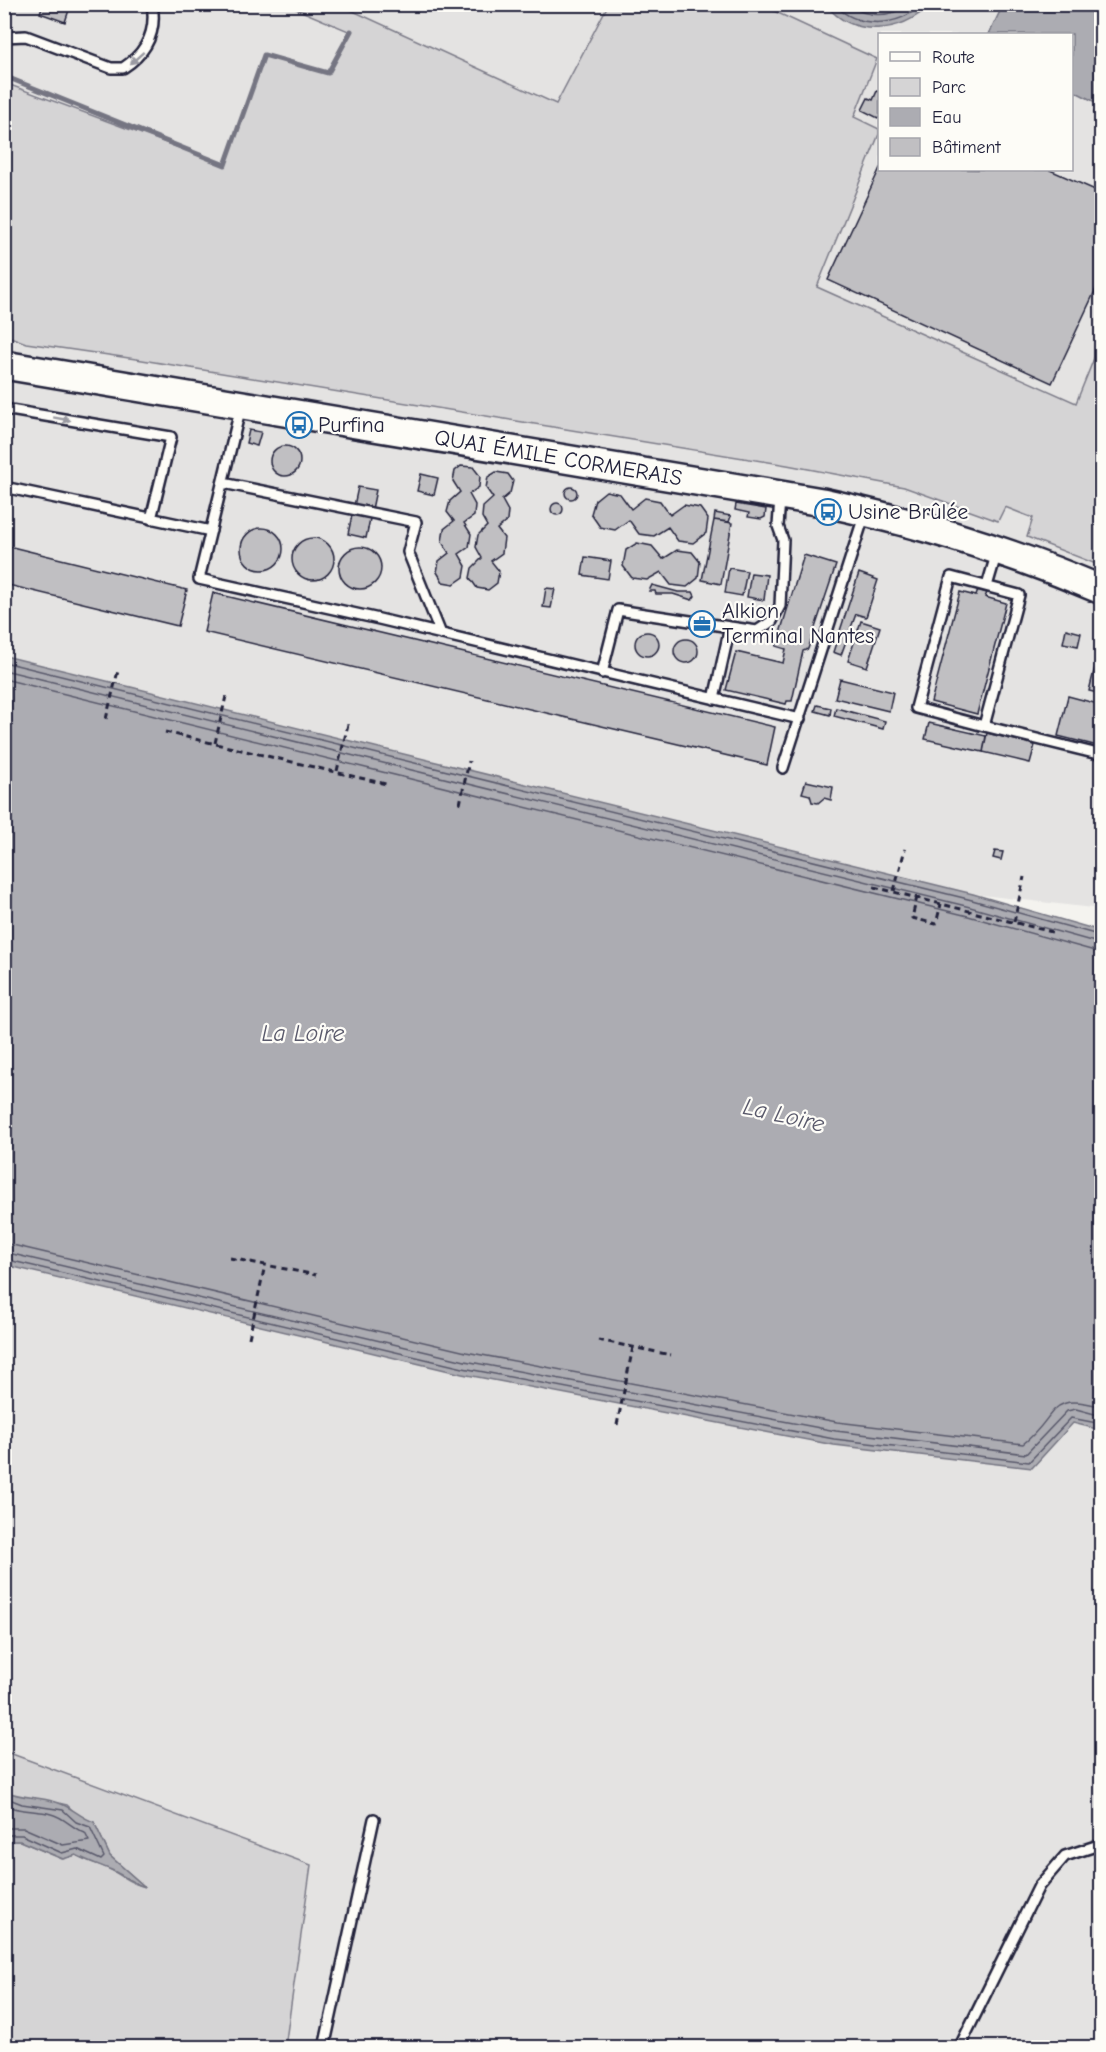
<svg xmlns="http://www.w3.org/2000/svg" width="1106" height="2052" font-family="'Comic Neue',sans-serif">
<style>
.built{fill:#e4e3e2;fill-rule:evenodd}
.green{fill:#d5d4d5;stroke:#7c7b88;stroke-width:1.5}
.water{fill:#acacb2;stroke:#757582;stroke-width:1.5}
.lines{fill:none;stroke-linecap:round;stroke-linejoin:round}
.shore{stroke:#59596b;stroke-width:1.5}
.stream{stroke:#757582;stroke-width:5}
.building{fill:#c0bfc2;stroke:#22223b;stroke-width:1.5}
.service-casing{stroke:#22223b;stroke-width:14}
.secondary-casing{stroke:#22223b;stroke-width:32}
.path{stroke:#22223b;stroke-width:3;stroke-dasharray:6 4.5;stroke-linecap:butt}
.service{stroke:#fdfcf7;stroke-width:9}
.secondary{stroke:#fdfcf7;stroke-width:27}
.oneway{fill:#9a9aa2}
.labels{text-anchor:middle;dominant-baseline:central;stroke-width:4.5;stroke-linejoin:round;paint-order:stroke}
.poi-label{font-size:22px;fill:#22223b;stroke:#fdfcf7;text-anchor:start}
.street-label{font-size:22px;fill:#22223b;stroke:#fdfcf7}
.water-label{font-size:24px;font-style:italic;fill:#59596b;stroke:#fdfcf7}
</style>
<rect width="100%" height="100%" fill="#f4f3ef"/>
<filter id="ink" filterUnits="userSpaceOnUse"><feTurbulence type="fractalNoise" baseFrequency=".0167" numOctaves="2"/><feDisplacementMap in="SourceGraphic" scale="12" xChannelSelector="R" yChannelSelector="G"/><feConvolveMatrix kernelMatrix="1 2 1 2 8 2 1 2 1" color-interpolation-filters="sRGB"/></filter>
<g filter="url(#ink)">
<!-- built -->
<path class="built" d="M5 5H1101V909L973 894 5 656ZM880 34H1072V170H880Z
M4 1265 462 1374 834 1445 1032 1468 1074 1422 1101 1430V2047H285L310 1865 5 1751Z"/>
<!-- green -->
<path class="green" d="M287 5H340L556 104 608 5H761L877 59 854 117 879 129V134L817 287 1076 403 1101 341V566L1027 537 1033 518 1005 507 998 521 904 487 787 465 136 359 26 343 5 335V83L225 165 264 55 328 73 351 32Z
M4 1751 311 1865 285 2047H5V1841H20L62 1859 76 1855C88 1862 101 1864 113 1871 124 1877 131 1884 144 1886L110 1856 94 1822 79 1817 67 1805 39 1799 23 1798 5 1791Z"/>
<!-- water -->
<path class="water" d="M826 5H930C901 33 854 39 826 5Z
M1003 5H1101V105L1072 90V34H989Z
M5 656 973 894 1101 931V1430L1073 1423 1032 1468 834 1445 462 1374 5 1265Z
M4 1791C25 1799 36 1796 56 1802 71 1806 79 1817 94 1822L110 1856 145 1887C131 1883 122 1874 109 1869 97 1864 87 1861 76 1855L63 1859 20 1841H5Z"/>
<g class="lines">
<!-- shore -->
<path class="shore" d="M834 4C857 29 898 28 922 4
M846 4C867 18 889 18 911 4
M4 662 972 900 1102 936
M4 670 970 907 1102 944
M4 679 968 916 1102 953
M4 1243 466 1352 837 1422 1023 1444C1059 1416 1046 1391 1102 1407
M4 1252 465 1361 836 1431 1026 1454 1067 1411 1076 1409 1102 1416
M4 1259 463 1368 834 1439 1029 1462 1071 1418 1102 1424
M4 1797 22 1804 63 1810 76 1822 90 1827 104 1857 101 1860 77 1849 62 1853 22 1835H4
M4 1805C21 1812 35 1810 51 1814 64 1817 72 1828 85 1833L89 1841 63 1845 24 1828H4"/>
<!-- stream -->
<path class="stream" d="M4 76 225 165 264 55 328 73 351 31"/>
</g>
<!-- building -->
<path class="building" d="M43 4H71L65 22 40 13Z
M877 91 880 92V119L862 110 868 98 873 100Z
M1098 105 1102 107 1101 117 1094 113Z
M880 168 1050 170 1102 193V276L1052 383 828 280Z
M249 430 261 432 257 446 246 443Z
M270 461a15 15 0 1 1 30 0a15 15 0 1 1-30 0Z
M461 466 473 467 480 476 479 487 469 494 475 505 474 516 464 523 471 534 469 547 459 554 466 566 464 577 454 584 443 582 437 572 439 561 449 553 442 542 444 529 454 521 447 512 450 501 460 492 453 481 455 471Z
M496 472 508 474 513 481 510 493 502 500 508 511 507 521 497 529 504 538 502 553 491 561 499 571 497 583 488 590 477 588 470 578 472 568 482 558 476 547 478 535 487 526 482 517 483 507 493 498 486 488 488 477Z
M421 474 438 478 434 495 417 491Z
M565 493a6 6 0 1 1 12 0a6 6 0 1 1-12 0Z
M358 487 376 490 366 538 348 534Z
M606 491 620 494 631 509 645 498 660 501 670 515 684 505 700 508 708 519 706 533 693 543 678 541 668 527 654 536 639 534 629 520 615 530 600 527 591 514 595 500Z
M551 509a6 6 0 1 1 12 0a6 6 0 1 1-12 0Z
M736 504 766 509 765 517 761 519 748 517 749 513 735 510Z
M715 513 731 516 729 522 714 520Z
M714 520 732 523 721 584 702 580Z
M241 549a21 21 0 1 1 42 0a21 21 0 1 1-42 0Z
M292 559a21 21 0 1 1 42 0a21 21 0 1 1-42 0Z
M637 543 652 546 663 559 677 550 692 552 700 562 698 578 687 587 671 585 661 572 647 580 632 578 623 566 626 550Z
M4 545 187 590 178 626 4 584Z
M339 568a21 21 0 1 1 42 0a21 21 0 1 1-42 0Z
M804 555 836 565 808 649 803 651 792 701H787L786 704 726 690 736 652 783 663 786 649 776 646Z
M585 557 611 561 608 579 582 575Z
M729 568 747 571 742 596 725 593Z
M751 573 767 575 764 600 747 597Z
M859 573 878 580 866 617 856 614 841 655 833 652Z
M652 585 678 592H693L695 596 692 600 673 594H656L655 591H649Z
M546 588 555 589 551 608 543 607Z
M978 590 987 593 985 597 1006 603 977 714 931 702 960 592 976 596Z
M213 593 775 727 767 765 204 632Z
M861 621 880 627 867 667 848 661Z
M1066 629 1081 633 1078 646 1063 643Z
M635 644a12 12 0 1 1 24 0a12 12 0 1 1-24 0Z
M1102 639V694L1089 691Z
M674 651a12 12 0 1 1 24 0a12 12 0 1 1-24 0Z
M840 679 893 692 889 711 835 698Z
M1068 696 1102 705V747L1058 736Z
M817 705 831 708 830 715 815 711Z
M836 708 885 721 883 729 834 716Z
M929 723 986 736 983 752 925 739Z
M987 733 1035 745 1030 763 983 752Z
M806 781 833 787 831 800 824 798 818 803 812 802 810 795 802 793Z
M995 851 1003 852 1001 860 993 858Z"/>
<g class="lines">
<defs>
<path id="service" d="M4 37 26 36 111 68H123C146 53 157 32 152 4
M241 406 199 579 379 619 800 719
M4 409 171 437 151 519
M223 483 416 522 408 552 441 634
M4 487 211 531
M951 577 1019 595 984 726 916 708Z
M987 586 997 552
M602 673 618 610 730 627
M714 699 730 627 757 631 772 621 780 606 783 540 778 526 780 499
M984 726 1102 755
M783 768 865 513
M324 2048 374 1819
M959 2048 1039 1886 1065 1856 1102 1844"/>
<g id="secondary">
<path id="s1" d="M4 365 822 502C919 523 1011 551 1102 590"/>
</g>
</defs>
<!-- service casing -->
<use href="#service" class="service-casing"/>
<!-- secondary casing -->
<use href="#secondary" class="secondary-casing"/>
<!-- path -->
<path class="path" d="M106 719 118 671
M165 732 386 784
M215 743 227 692
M337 771 349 720
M460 804 469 761
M874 887 1052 932
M894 891 905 849
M917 897 912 918 936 924 941 904
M1014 922 1024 877
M230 1258 316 1275
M249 1338 265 1265
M598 1340 671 1355
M617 1425 633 1347"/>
<!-- service -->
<use href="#service" class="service"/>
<!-- secondary -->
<use href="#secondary" class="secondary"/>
</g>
<!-- one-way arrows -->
<defs><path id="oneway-solid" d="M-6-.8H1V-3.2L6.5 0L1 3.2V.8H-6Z" transform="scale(1.5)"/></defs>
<g class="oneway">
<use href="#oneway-solid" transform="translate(137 58) rotate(138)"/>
<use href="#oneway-solid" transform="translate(62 419) rotate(10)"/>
</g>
</g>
<!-- icons -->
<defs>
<symbol id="bus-ring" viewBox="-11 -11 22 22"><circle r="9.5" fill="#fdfcf7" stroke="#1f6fb2" stroke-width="1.5"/><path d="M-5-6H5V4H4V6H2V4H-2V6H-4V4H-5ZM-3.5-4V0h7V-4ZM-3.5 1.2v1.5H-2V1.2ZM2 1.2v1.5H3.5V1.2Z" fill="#1f6fb2"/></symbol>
<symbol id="office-ring" viewBox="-11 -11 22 22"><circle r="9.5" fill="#fdfcf7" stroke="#1f6fb2" stroke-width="1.5"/><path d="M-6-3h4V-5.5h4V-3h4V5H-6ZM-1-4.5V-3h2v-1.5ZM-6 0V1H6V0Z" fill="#1f6fb2"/></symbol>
</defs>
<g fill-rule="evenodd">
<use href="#bus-ring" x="284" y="410" width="30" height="30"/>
<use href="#bus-ring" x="813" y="497" width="30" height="30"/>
<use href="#office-ring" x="687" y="609" width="30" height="30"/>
</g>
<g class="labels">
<!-- poi labels -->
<g class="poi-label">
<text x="318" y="425">Purfina</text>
<text x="848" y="512">Usine Brûlée</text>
<text x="722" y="611">Alkion<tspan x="722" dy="25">Terminal Nantes</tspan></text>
</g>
<!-- street labels -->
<g class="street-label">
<text stroke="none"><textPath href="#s1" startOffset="562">QUAI ÉMILE CORMERAIS</textPath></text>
</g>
<!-- water labels -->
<g class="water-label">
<text x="303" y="1033">La Loire</text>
<text transform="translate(784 1115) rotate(13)">La Loire</text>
</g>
</g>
<!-- margin -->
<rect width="1106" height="2052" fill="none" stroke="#fdfcf7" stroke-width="24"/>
<rect x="12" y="12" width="1082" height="2028" fill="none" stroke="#22223b" stroke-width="2" filter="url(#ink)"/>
<!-- legend -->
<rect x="878" y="33" width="195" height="138" fill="#fdfcf7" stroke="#a5a5ac" stroke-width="1.5"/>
<rect x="890" y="52" width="30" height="9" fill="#fdfcf7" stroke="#a5a5ac" stroke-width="1.5"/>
<text x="932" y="63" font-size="18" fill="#22223b">Route</text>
<rect x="890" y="78" width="30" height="18" fill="#d5d4d5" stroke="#a5a5ac" stroke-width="1.5"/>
<text x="932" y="93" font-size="18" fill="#22223b">Parc</text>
<rect x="890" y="108" width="30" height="18" fill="#acacb2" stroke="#a5a5ac" stroke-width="1.5"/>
<text x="932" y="123" font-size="18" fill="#22223b">Eau</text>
<rect x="890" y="138" width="30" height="18" fill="#c0bfc2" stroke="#a5a5ac" stroke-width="1.5"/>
<text x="932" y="153" font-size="18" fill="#22223b">Bâtiment</text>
</svg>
